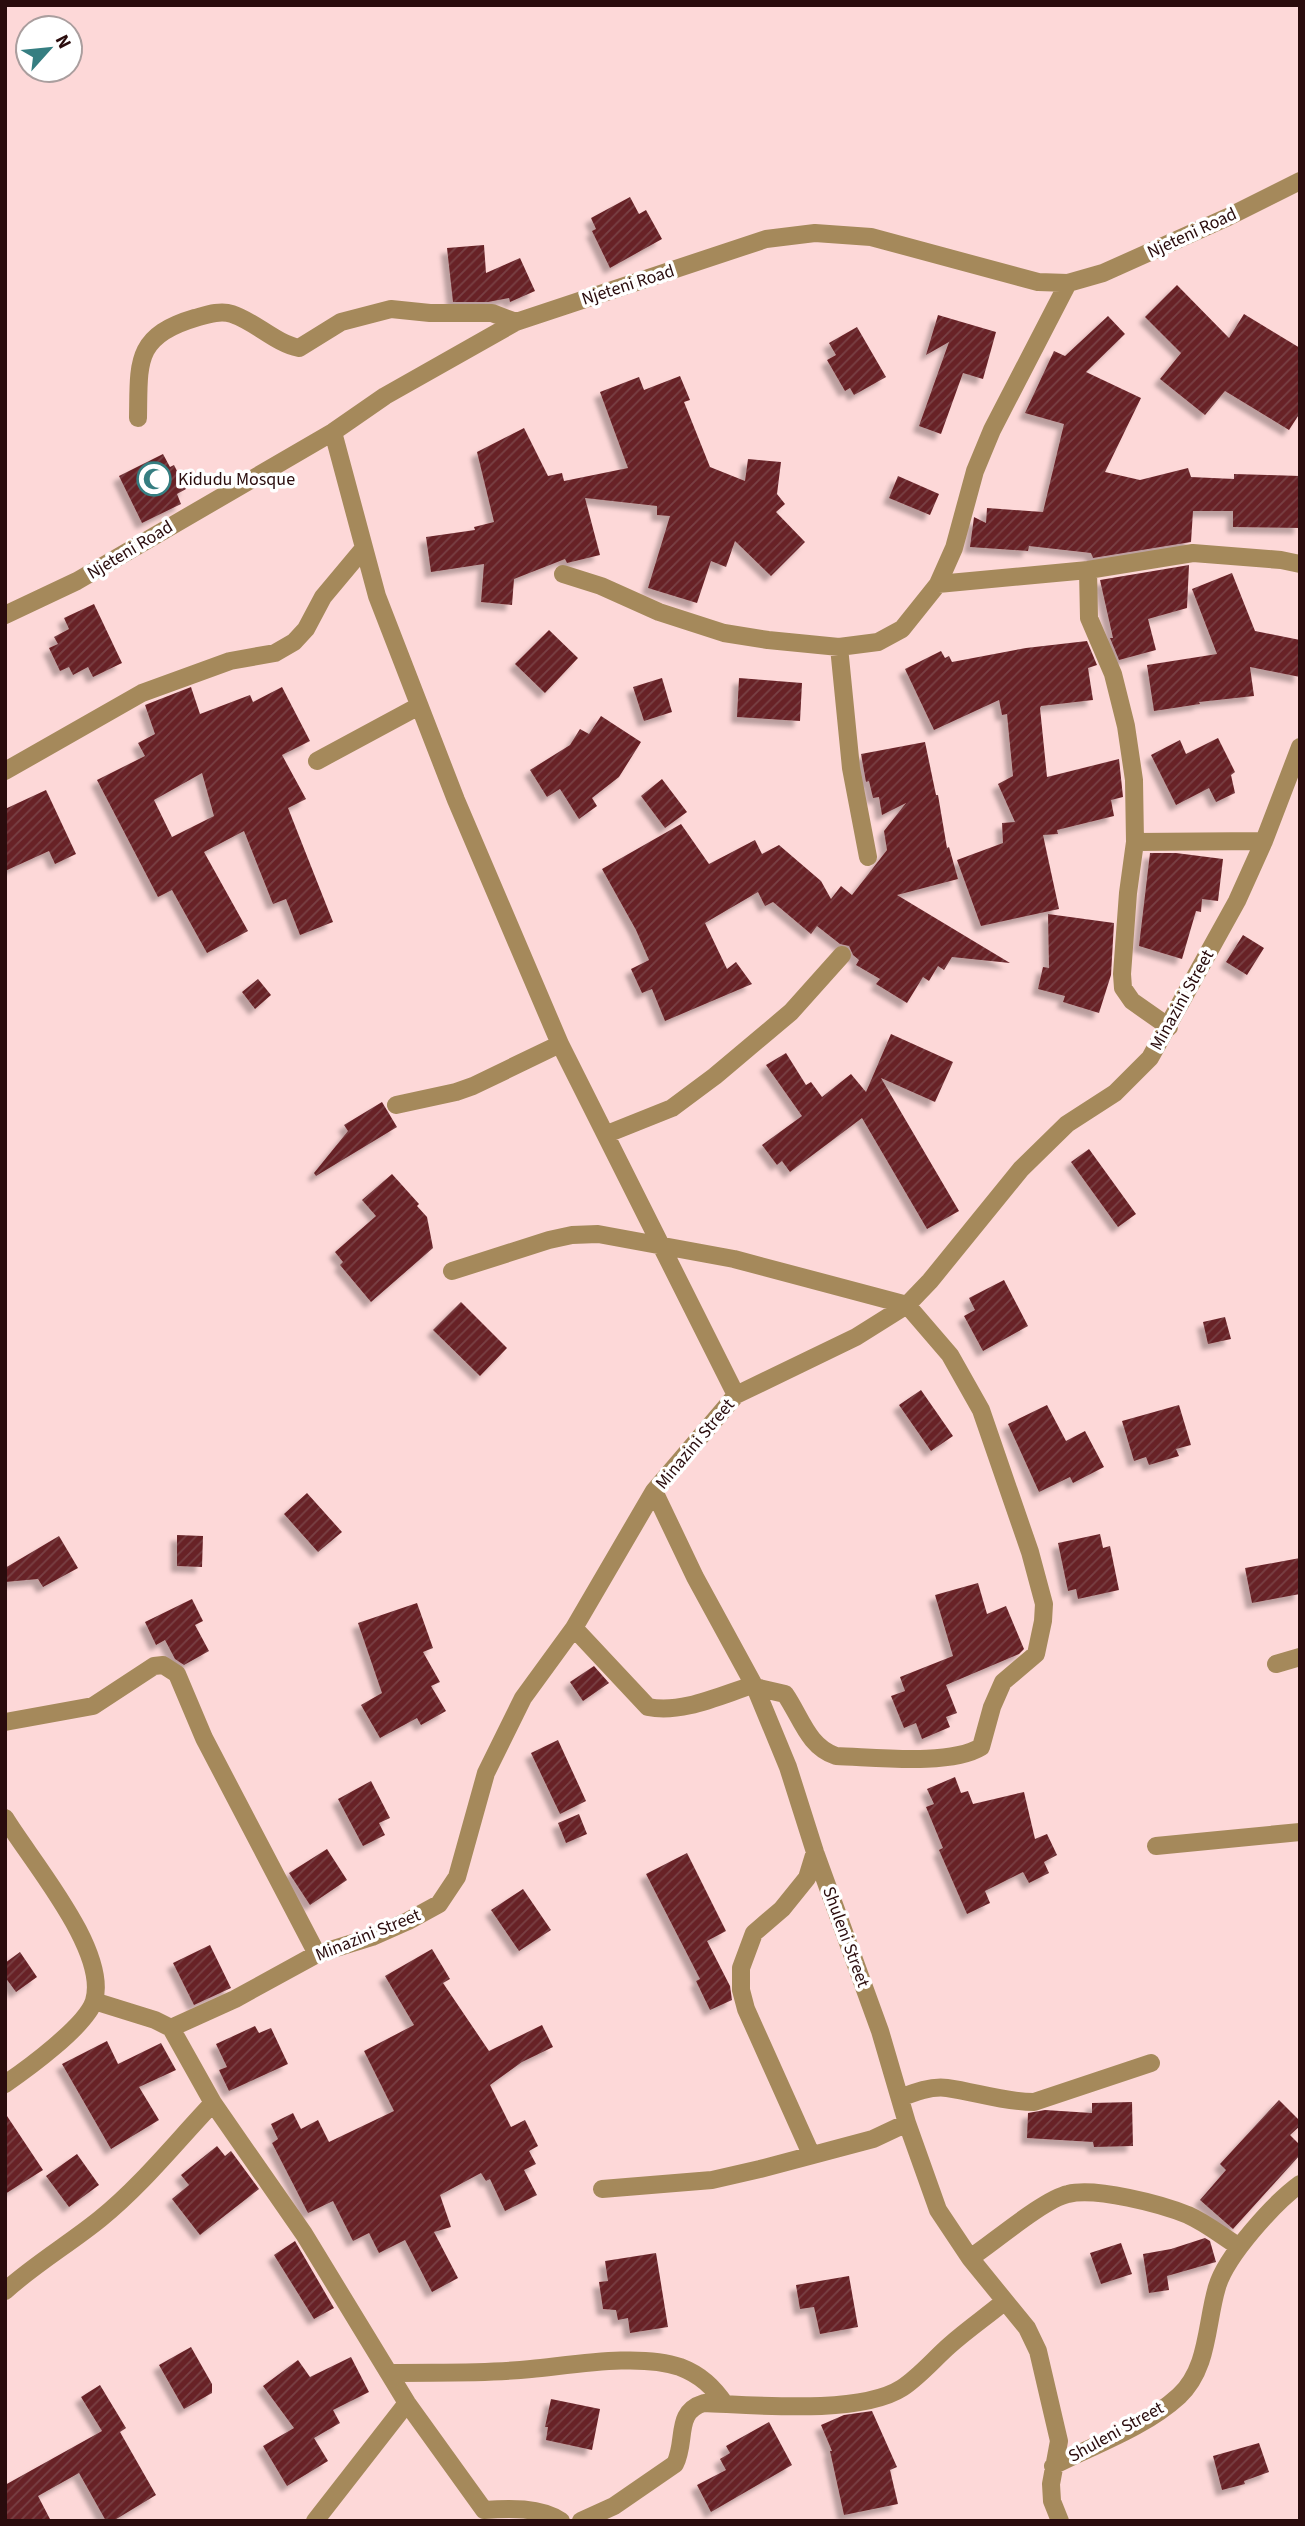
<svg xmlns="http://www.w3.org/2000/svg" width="1305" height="2526" font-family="'Source Sans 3',sans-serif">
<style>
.building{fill:url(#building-hatch);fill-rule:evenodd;filter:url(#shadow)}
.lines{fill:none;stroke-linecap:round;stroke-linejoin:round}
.minor{stroke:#a5895b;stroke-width:18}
.labels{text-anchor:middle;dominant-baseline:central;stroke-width:7;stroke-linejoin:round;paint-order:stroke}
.street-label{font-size:18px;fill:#2a0c0d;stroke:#fff}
.poi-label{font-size:18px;fill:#2a0c0d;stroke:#fff;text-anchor:start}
</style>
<defs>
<pattern id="building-hatch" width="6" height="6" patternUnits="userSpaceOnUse" patternTransform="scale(1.75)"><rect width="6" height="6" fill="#672328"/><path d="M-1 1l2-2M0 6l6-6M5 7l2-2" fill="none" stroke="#794044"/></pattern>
<filter id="shadow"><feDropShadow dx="-6" dy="6" stdDeviation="2" flood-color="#0004"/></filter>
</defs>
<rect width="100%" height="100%" fill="#fdd8d8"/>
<!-- building -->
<path class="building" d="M630 197 639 214 646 210 662 239 610 268 592 231 596 229 591 218Z
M484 245 486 273 520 258 535 291 510 302 509 298 488 302H453L447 248Z
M1177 285 1229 338 1244 314 1300 348V413L1289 430 1225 391 1205 415 1160 379 1181 353 1145 317Z
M938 315 996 332 983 379 963 373 941 434 919 426 949 342 926 355Z
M1108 316 1125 334 1086 372 1141 398 1105 472 1140 480 1188 468 1191 477 1234 479V474L1300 476V528L1233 527V511H1193L1191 542 1093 558 1091 553 1029 546 1028 551 970 547 974 517 986 523 987 508 1043 512 1064 424 1025 413 1054 351 1065 356Z
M857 327 886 377 854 395 850 388 845 391 827 360 836 355 829 343Z
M680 376 690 400 684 402 710 467 745 481 748 459 781 462 777 494 785 504 776 512 805 542 771 576 735 541 726 567 711 561 697 603 648 588 670 516 657 515V506L585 498 600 555 567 563 565 559 514 579 512 605 481 602 484 564 431 572 426 537 475 530 474 527 494 522 477 452 524 428 548 476 562 473 564 481 628 468 600 392 639 377 644 390Z
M163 454 170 467 174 465 186 489 177 494 181 504 142 523 119 476Z
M898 476 939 494 930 515 889 498Z
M1189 565 1187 608 1148 619 1156 650 1119 660 1110 638H1113L1100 580Z
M1232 573 1255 631 1300 640V677L1250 667 1254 696 1199 702 1200 704 1154 711 1147 665 1217 654 1192 589Z
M94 604 122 663 93 677 88 667 73 675 69 667 60 671 49 648 58 644 54 637 69 629 64 618Z
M549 630 578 658 545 693 515 664Z
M1087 641 1097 665 1088 668 1093 700 1041 706 1040 708 1047 777 1119 759 1123 797 1111 800 1114 816 1057 830 1058 834 1043 835 1059 909 981 926 957 860 1003 843 1002 823 1015 822 998 784 1013 776 1007 714 1002 715 999 700 934 730 905 669 941 651 945 658 949 656 952 662 1026 648Z
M662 678 672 712 644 721 633 687Z
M739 678 802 683 800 721 737 717Z
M191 687 200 714 250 695 253 702 282 687 310 741 282 755 306 799 288 808 333 922 300 935 286 899 273 904 244 831 204 852 248 931 207 953 172 890 158 897 97 780 145 756 138 743 155 734 145 705ZM202 773 214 816 172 837 154 800Z
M601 716 641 742 619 777 592 798 597 806 579 819 560 789 547 797 530 770 570 745 580 729 589 734Z
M1218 738 1235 772 1231 775 1235 793 1216 802 1209 788 1176 805 1151 755 1180 740 1186 754Z
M925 742 936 795H938L947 848 949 847 958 879 897 895 1010 963 952 957 944 970 938 966 929 981 923 977 907 1003 876 984 880 979 856 965 859 960 853 955 849 946 840 944 817 926 811 934 773 902 765 906 758 892 705 923 727 969 736 962 752 984 665 1021 652 989 642 993 631 969 649 960 636 930 602 869 681 824 709 864 755 840 762 854 779 845 821 881 831 899 841 886 852 895 887 850 884 831 906 803 882 815 879 797 873 798 869 781 866 782 861 754Z
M662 779 687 812 665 828 641 796Z
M46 790 76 854 55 864 49 851 5 871V809Z
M1150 853H1176L1223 859 1218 901 1202 899 1201 912 1196 911 1182 959 1139 946Z
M1048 914 1114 923 1111 975 1099 1013 1063 1002 1065 996 1038 989 1043 967 1049 968Z
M1243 935 1264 948 1247 975 1226 962Z
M258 979 271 995 255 1009 242 992Z
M891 1034 953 1062 935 1102 881 1078 959 1211 927 1229 862 1118 790 1172 782 1161 777 1165 762 1145 802 1116 766 1065 786 1053 806 1085 811 1082 822 1097 851 1074 866 1092Z
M382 1102 397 1127 316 1176 314 1173 348 1131 344 1125Z
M1089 1149 1136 1214 1118 1227 1071 1162Z
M392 1174 419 1204 417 1206 427 1217 433 1248 371 1302 340 1265 343 1262 335 1252 376 1216 362 1200Z
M1004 1280 1028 1326 983 1351 964 1316 975 1310 969 1298Z
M461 1302 507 1348 480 1376 433 1330Z
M1225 1317 1231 1339 1208 1344 1203 1322Z
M921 1390 953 1436 931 1451 899 1405Z
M1047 1405 1066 1441 1085 1431 1104 1467 1073 1483 1070 1477 1039 1492 1008 1424Z
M1179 1405 1191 1445 1176 1449 1179 1456 1149 1465 1146 1457 1134 1461 1122 1421Z
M307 1493 342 1532 318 1552 284 1514Z
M1100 1534 1103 1548 1110 1546 1119 1590 1078 1599 1076 1589 1068 1591 1058 1543Z
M177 1535 203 1536 202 1567 177 1566Z
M59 1536 78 1568 43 1587 38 1579 5 1582V1568Z
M1300 1558V1594L1252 1603 1245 1568Z
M978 1583 987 1614 1006 1606 1024 1649 1019 1654 946 1685 957 1713 946 1717 950 1727 922 1739 916 1723 904 1728 891 1696 905 1691 900 1677 953 1656 935 1595Z
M192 1599 203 1621 195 1625 209 1651 184 1665 175 1659 165 1640 156 1645 145 1622Z
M417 1603 433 1648 423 1652 440 1682 431 1686 446 1711 421 1725 417 1718 380 1738 361 1705 382 1693 358 1623Z
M594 1666 609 1683 583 1701 570 1682Z
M558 1740 586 1801 560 1814 531 1753Z
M955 1777 961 1793 968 1791 973 1804 1024 1792 1035 1839 1047 1834 1057 1855 1044 1862 1049 1873 1029 1883 1023 1872 985 1891 990 1903 967 1914 939 1850 943 1848 926 1807 934 1804 927 1789Z
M371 1781 390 1818 379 1823 385 1835 363 1846 338 1799Z
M579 1814 587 1834 566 1843 558 1823Z
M327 1849 347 1880 310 1905 289 1873Z
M687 1853 726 1931 707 1941 730 1986 732 2000 710 2010 696 1981 700 1979 646 1874Z
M523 1889 551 1930 519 1951 491 1910Z
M210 1945 231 1988 194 2005 173 1963Z
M432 1949 450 1979 443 1983 489 2051 542 2025 553 2047 522 2062 490 2085 511 2127 525 2120 538 2146 529 2151 536 2164 524 2170 537 2195 505 2211 490 2179 486 2181 481 2173 440 2195 451 2227 434 2232 458 2278 432 2292 405 2240 379 2253 369 2233 353 2241 333 2201 308 2213 272 2143 278 2139 271 2124 293 2113 301 2129 318 2120 329 2142 394 2111 364 2051 414 2025 385 1976Z
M20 1952 37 1977 16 1992 5 1977V1963Z
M255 2026 259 2033 271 2028 288 2064 229 2091 219 2070 227 2067 216 2044Z
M107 2041 118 2064 161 2043 176 2070 139 2087 159 2120 111 2149 62 2064Z
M1279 2100 1300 2121V2126L1290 2135 1300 2145V2155L1233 2229 1200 2200 1226 2170 1220 2164Z
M1132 2102 1133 2146 1094 2147 1093 2142 1027 2138 1028 2113 1045 2110 1092 2113V2103Z
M5 2113 43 2170 5 2194Z
M217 2146 225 2156 231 2151 259 2189 200 2235 172 2199 189 2185 181 2175Z
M77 2154 99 2185 69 2207 46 2176Z
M1205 2238 1210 2241 1216 2262 1167 2276 1169 2290 1149 2293 1143 2254 1171 2249Z
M295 2241 334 2308 314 2319 274 2255Z
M1121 2243 1132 2274 1101 2284 1090 2253Z
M656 2253 668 2327 630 2333 628 2318 618 2320 616 2310 603 2309 599 2282 608 2281 605 2261Z
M849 2276 858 2327 820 2334 814 2307 800 2309 796 2285Z
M191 2347 212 2384V2393L184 2409 159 2365Z
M351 2357 369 2392 333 2410 340 2423 314 2438 328 2461 287 2486 263 2446 294 2428 263 2386 298 2360 310 2377Z
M100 2385 126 2428 120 2432 156 2495 113 2521H106L79 2473 38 2496 51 2521H5V2485L102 2431 81 2397Z
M551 2399 600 2409 592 2450 546 2440 548 2427H545Z
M872 2411 897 2467 890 2470 898 2504 844 2515 830 2451H832L821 2425 844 2415Z
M769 2422 792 2465 711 2512 697 2485 726 2470 720 2459 730 2453 726 2446Z
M1259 2443 1269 2472 1244 2481 1245 2484 1222 2490 1213 2456Z"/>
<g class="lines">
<!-- minor -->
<path class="minor" d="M138 418C139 363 134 336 195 318 206 315 220 310 232 314 256 322 275 343 299 348L341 322 391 309 430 313H492L516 322
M333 432 377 596 456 800 560 1044 736 1395
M1088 570 1089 618 1113 674 1126 726 1134 780 1135 842 1128 893 1122 974 1123 988 1132 1001 1169 1027
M563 574 601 586 659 612 724 633 768 640 839 647 878 642 902 629 938 584 954 548 975 471 992 430 1068 283
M938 584 1088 570 1193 553 1281 560 1300 564
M5 615 77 581 333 432 385 396 516 322 766 239 815 233 871 237 1038 282 1068 283 1103 273 1228 217 1300 181
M839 647 851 768 868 857
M317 761 419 706
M5 771 142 693 230 661 275 653 294 642 306 629 323 597 364 548
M1135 842 1264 841
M396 1105 456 1092 473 1086 560 1044
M607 1134 672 1108 715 1076 791 1012 842 955
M452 1271 549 1240 572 1235 598 1234 734 1259 907 1305 950 1355 981 1410 1030 1552 1044 1604 1043 1621 1036 1654 1003 1682 992 1707 981 1747C950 1766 874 1757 836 1756 808 1747 801 1717 785 1694L755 1687
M654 1491 695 1577 755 1687 788 1767 815 1852 880 2031 907 2123 938 2210 970 2258 1027 2328 1038 2351 1059 2441 1051 2484 1052 2501 1060 2521
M574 1628 648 1707C682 1714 721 1695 753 1685
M1276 1664 1300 1657
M5 1722 93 1706 154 1666 163 1665 177 1674 204 1738 317 1954
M5 1818C31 1861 109 1951 94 2001 86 2026 27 2069 5 2084
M1156 1846 1300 1832
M94 2001 155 2020 171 2028 235 1999 317 1954 372 1937 408 1921 439 1904 457 1877 486 1773 523 1698 574 1628 654 1491 736 1395 856 1337 907 1305 930 1281 1021 1169 1067 1124 1115 1093 1150 1058 1237 901 1264 841 1300 747
M171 2028 213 2103 304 2234 407 2403 484 2510C509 2508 540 2507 561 2521
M900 2098C915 2092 931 2086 947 2088 976 2092 1004 2102 1034 2102L1151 2063
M811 2154 746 2009 741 1990V1968L754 1933 782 1909 807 1878 815 1852
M602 2189 712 2180 760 2169 873 2139 907 2123
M970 2258C993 2243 1044 2199 1068 2194 1096 2187 1161 2204 1188 2215 1206 2223 1222 2236 1238 2246
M5 2291C35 2264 69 2244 100 2219 142 2185 176 2142 213 2103
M390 2373C437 2372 484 2374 531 2369 573 2365 640 2353 680 2367 701 2375 713 2387 725 2404
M1053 2466C1094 2445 1144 2428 1179 2396 1209 2368 1206 2323 1217 2287 1226 2256 1274 2203 1300 2184
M315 2521 407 2403
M581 2521 614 2506 675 2464C687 2440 674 2412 704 2403 755 2405 860 2415 902 2388 920 2376 934 2359 950 2345 968 2329 987 2316 1005 2301"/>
</g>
<!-- icons -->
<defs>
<symbol id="mosque-ring" viewBox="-11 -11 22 22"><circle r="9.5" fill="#fff" stroke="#357e81" stroke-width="1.5"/><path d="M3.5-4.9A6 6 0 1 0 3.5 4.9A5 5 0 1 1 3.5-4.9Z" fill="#357e81"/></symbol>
</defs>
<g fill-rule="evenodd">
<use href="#mosque-ring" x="135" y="460" width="38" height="38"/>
</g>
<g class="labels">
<!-- street labels -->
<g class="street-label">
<text transform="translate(1192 233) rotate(-25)">Njeteni Road</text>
<text transform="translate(628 285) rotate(-18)">Njeteni Road</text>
<text transform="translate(130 550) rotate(-31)">Njeteni Road</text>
<text transform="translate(1182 1000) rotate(-61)">Minazini Street</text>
<text transform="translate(695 1444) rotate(-50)">Minazini Street</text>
<text transform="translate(368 1935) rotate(-22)">Minazini Street</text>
<text transform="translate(846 1937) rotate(70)">Shuleni Street</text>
<text transform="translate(1116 2432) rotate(-29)">Shuleni Street</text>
</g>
<!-- poi labels -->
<g class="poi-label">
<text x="178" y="479">Kidudu Mosque</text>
</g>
</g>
<!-- border -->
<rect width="1305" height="2526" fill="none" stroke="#2a0c0d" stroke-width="14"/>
<!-- north arrow -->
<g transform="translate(49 49) rotate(63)"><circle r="33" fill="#ffffff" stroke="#aa9e9e" stroke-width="2"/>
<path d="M0-5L12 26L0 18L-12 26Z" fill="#357e81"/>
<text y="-10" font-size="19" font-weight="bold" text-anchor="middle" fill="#2a0c0d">N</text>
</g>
</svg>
